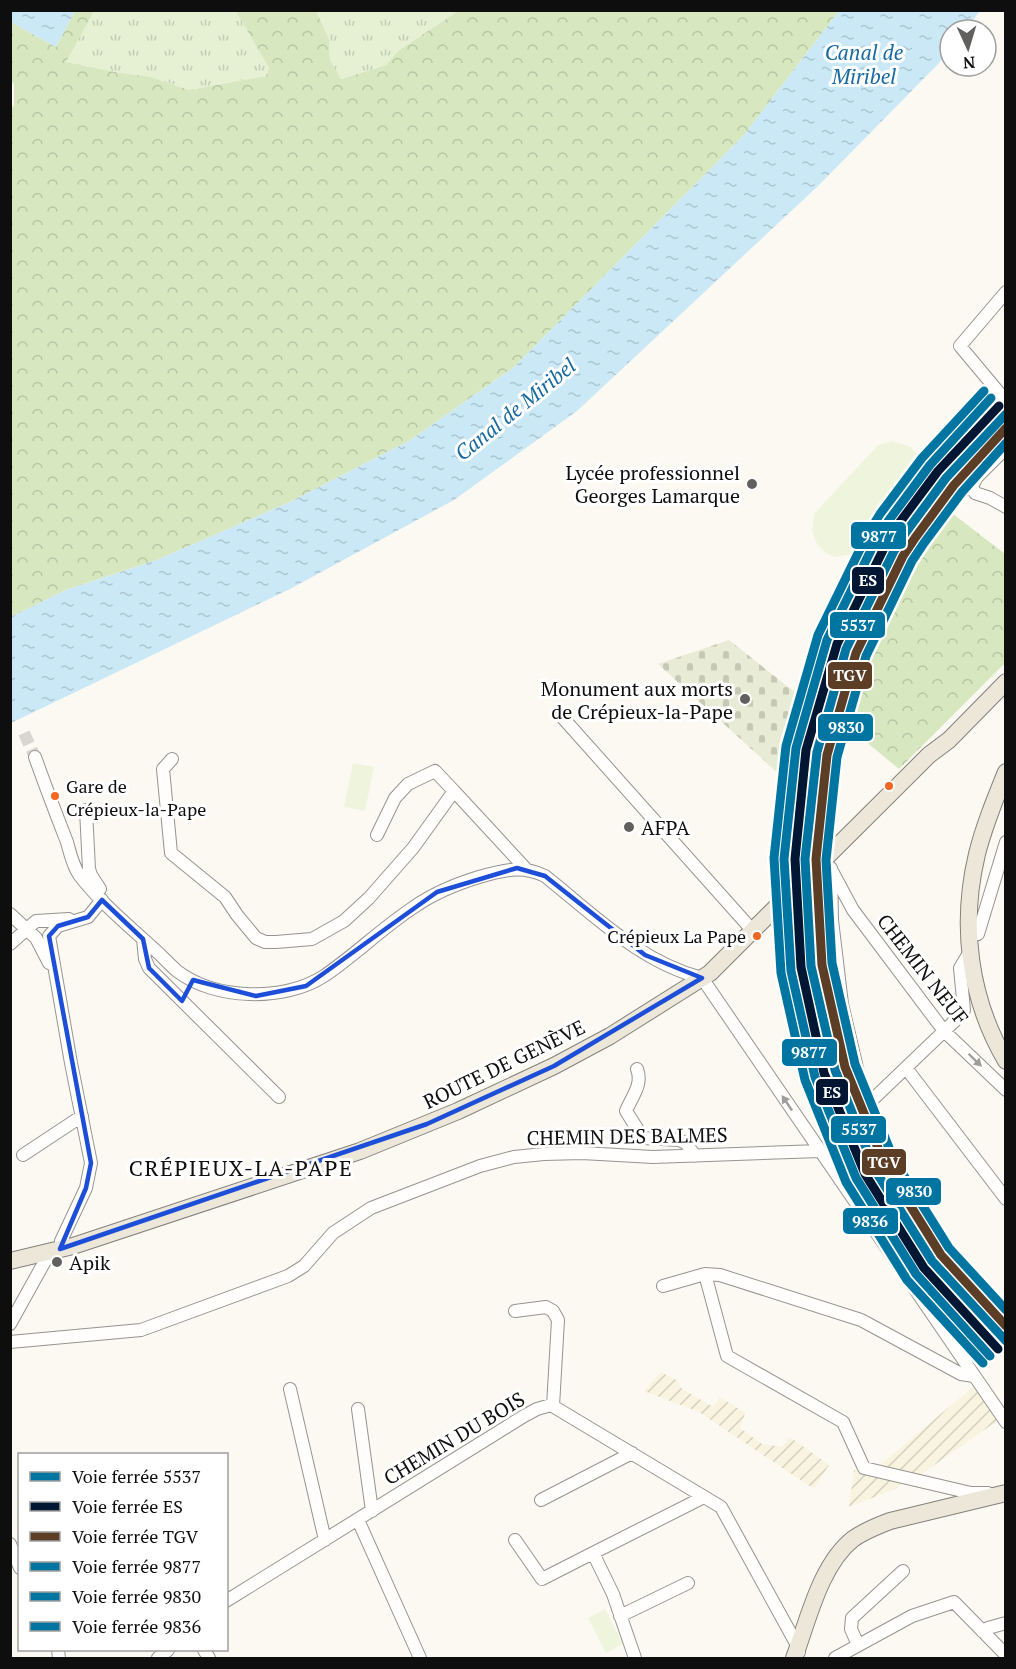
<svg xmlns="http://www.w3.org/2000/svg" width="1016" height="1669" font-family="'PT Serif',serif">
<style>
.farmland{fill:url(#farmland-furrows)}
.grass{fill:url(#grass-tufts)}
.forest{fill:url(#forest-crowns)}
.cemetery{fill:url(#cemetery-stones)}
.pitch{fill:#eff5dd}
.water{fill:url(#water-ripples)}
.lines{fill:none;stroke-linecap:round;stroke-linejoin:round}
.minor-tunnel{stroke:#d8d6d0;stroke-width:12;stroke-dasharray:12 6;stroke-linecap:butt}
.minor-casing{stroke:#959491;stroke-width:14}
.major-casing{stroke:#82817e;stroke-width:18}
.minor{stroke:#fffefd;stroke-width:12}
.major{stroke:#ece7d9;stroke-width:16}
.rail-1-casing{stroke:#fff;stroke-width:14}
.rail-2-casing{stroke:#fff;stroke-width:14}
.rail-3-casing{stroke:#fff;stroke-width:14}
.rail-4-casing{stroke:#fff;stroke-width:14}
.rail-5-casing{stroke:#fff;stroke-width:14}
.rail-6-casing{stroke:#fff;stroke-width:14}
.rail-1{stroke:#0075a1;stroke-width:9}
.rail-2{stroke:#011633;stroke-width:9}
.rail-3{stroke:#5c3e26;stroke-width:9}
.rail-4{stroke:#0075a1;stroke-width:9}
.rail-5{stroke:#0075a1;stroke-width:9}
.rail-6{stroke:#0075a1;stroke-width:9}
.oneway{fill:#9f9e9d}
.marked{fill:none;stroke:#1d4ed8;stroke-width:4.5;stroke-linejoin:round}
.poi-dot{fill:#61605e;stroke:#fff;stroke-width:2}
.bus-dot{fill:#f26522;stroke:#fff;stroke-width:2}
.labels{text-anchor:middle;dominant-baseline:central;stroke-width:6;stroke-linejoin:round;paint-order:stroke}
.bus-label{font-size:18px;fill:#0e0e0e;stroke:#fff;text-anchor:start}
.poi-label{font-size:20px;fill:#0e0e0e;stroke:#fff;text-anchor:end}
.street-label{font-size:20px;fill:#0e0e0e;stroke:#fff}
.water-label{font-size:21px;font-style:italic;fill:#1769a0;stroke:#fff}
.quarter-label{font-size:22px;letter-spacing:1.5px;fill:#0e0e0e;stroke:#fff}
.line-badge{stroke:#fff;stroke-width:2}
.badge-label{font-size:16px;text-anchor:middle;font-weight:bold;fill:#fff}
</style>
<defs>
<pattern id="farmland-furrows" width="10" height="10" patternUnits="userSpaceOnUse" patternTransform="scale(1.5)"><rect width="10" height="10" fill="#f8f4df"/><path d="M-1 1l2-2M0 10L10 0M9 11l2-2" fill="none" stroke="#d3d0be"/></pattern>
<pattern id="grass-tufts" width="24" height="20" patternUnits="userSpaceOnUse" patternTransform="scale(1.5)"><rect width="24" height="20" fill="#e6f0d3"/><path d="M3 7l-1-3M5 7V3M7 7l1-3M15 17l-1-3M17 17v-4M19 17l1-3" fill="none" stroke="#c4cdb4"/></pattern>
<pattern id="forest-crowns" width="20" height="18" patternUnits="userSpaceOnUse" patternTransform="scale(1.5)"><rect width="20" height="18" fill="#d7e8c0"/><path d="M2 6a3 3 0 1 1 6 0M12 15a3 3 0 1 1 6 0" fill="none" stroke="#b7c6a4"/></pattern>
<pattern id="cemetery-stones" width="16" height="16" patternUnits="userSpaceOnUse" patternTransform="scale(1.5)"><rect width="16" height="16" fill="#e8ecd6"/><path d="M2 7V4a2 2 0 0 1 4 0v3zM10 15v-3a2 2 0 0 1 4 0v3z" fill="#c6c9b6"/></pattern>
<pattern id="water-ripples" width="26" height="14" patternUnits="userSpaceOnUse" patternTransform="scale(1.5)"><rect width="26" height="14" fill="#cae8f5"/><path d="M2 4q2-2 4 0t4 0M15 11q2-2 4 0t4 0" fill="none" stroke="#acc6d1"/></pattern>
</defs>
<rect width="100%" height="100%" fill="#fcf9f2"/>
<!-- farmland -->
<path class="farmland" d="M661 1372 678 1381 681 1388 713 1407 720 1397 745 1413 740 1428 762 1444 782 1447 790 1437 829 1465 814 1489 699 1412 644 1391Z
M974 1386 997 1421 920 1475 879 1466Z
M854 1470 902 1482 895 1489 849 1507Z"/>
<!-- grass -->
<path class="grass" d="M236 10 269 68 266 76 189 90 151 77 115 72 65 62 94 11Z
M316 11H458L398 51 386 65 340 79 330 60 329 39Z"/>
<!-- forest -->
<path class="forest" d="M75 11H94L66 62 115 72 151 77 189 90 266 76 269 68 236 11H316L329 39 330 60 341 79 386 65 398 51 458 11H839L744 135 513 368 409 441 290 502 157 560 66 590 11 617 10 110 14 105V84L11 81V22L56 47Z
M944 507 1005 554V663L899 769 841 721 868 642 898 576Z"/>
<!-- cemetery -->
<path class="cemetery" d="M729 640 801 697 796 703 802 708 808 702 810 704 797 743 790 778 782 777 658 664Z"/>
<!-- pitch -->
<path class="pitch" d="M893 441 911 447 919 456 924 474 919 488 860 553 835 557 826 553 818 546 812 532 814 514 878 445Z
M353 763 374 767 365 811 344 807Z
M605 1609 623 1644 606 1653 588 1618Z"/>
<!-- water -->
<path class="water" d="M10 11 11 10 75 11 56 47 11 22Z
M839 11H980L965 30H950V49L939 63 817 187 577 411 454 500 290 589 11 723V617L66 590 157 560 290 502 409 441 513 368 744 135Z"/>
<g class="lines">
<!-- minor-tunnel -->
<path class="minor-tunnel" d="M24 733 35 757"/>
<defs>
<path id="minor" d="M1006 292 960 346 1006 401
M1006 448 977 477 972 486 975 493 990 498 1006 507
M563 718 753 931
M35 757C45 785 56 814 67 842 70 853 73 867 80 876 101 903 129 926 154 949 162 956 169 964 177 971 215 1000 284 1002 324 976 355 955 382 928 414 907 434 893 456 884 479 877 503 870 522 865 545 876 594 915 640 962 702 978L1006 1422
M172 759 163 769 171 853 225 897 237 915 256 938 265 942H276L312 939 344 921 369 898 413 848 454 791 526 869
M785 774 777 883 779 889 787 898
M86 810 89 869 91 875 100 889
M377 835 395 798 408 784 435 771 454 791
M831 868 832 920 842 1004 858 1072 869 1103 915 1207 977 1283
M832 871 853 910 944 1031 1006 1090
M10 914 36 938 49 963
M978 934 1006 842
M143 939 145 959 149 968 279 1097
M10 944 36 921 69 919
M906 1068 1006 1199
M637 1069C643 1085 632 1096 626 1111L643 1138 679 1140 686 1143 695 1156
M869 1103 962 1014 964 1010 960 968 969 953
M23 1155 82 1116
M60 1249 61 1241 86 1188 91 1163 71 1063 49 936 58 926 88 917 102 900
M705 1274 720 1275 861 1320 961 1374 974 1376
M663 1286 705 1274 727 1356 843 1422 864 1468 971 1493H988
M515 1311 546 1307 553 1311 558 1320 553 1406
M10 1324 50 1252
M10 1342 141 1330 288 1276 304 1266 333 1233 371 1208 480 1166 514 1157 544 1154 582 1153 653 1157 820 1151
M290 1389 325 1540
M358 1409 372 1511
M541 1500 632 1453
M358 1520 420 1658
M515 1540 542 1579 593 1553
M10 1544 20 1568
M226 1601 524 1416 537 1409 551 1405 721 1507 797 1645 799 1652
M620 1616 688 1583
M983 1632 988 1628 1006 1623
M858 1645 851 1629 852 1618 903 1571
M58 1650 59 1658
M204 1650 209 1658
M158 1658 168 1650
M635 1658 613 1594 593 1553 704 1497
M835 1658 912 1616 954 1602 1006 1655"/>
<path id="major" d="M1006 772C995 799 984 826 977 854 960 925 969 998 1006 1061
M10 1261 73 1246 360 1151 458 1111 554 1066 610 1036 710 973 929 755 949 740 1006 682
M794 1658C808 1621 820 1565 853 1539 864 1531 877 1526 890 1521L1006 1493"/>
</defs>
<!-- minor casing -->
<use href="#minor" class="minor-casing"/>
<!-- major casing -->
<use href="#major" class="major-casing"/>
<!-- minor -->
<use href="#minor" class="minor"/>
<!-- major -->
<use href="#major" class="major"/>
<defs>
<path id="rail-1" d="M1006 414 946 478 906 532 894 551 846 649 817 752 805 859 811 966 835 1070 875 1170 932 1261 1006 1341"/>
<path id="rail-2" d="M998 1349 924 1268 865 1174 824 1073 801 967 795 859 806 750 837 644 885 546 897 526 938 471 999 406"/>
<path id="rail-3" d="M1006 428 954 485 915 538 903 556 856 653 827 755 816 859 822 965 845 1067 885 1165 941 1255 1006 1326"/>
<path id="rail-4" d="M990 1356 916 1274 856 1178 815 1077 791 971 784 859 796 748 827 640 875 542 889 520 930 465 991 398"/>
<path id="rail-5" d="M1006 443 962 492 924 543 912 561 866 656 837 757 826 860 832 963 855 1064 894 1160 949 1248 1006 1310"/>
<path id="rail-6" d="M983 1363 907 1280 846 1182 805 1080 781 973 774 858 786 746 818 635 866 537 880 514 922 458 984 391"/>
</defs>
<!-- rail-1 casing -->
<use href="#rail-1" class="rail-1-casing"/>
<!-- rail-2 casing -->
<use href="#rail-2" class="rail-2-casing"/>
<!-- rail-3 casing -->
<use href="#rail-3" class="rail-3-casing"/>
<!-- rail-4 casing -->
<use href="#rail-4" class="rail-4-casing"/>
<!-- rail-5 casing -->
<use href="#rail-5" class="rail-5-casing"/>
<!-- rail-6 casing -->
<use href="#rail-6" class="rail-6-casing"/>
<!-- rail-1 -->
<use href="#rail-1" class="rail-1"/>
<!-- rail-2 -->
<use href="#rail-2" class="rail-2"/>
<!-- rail-3 -->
<use href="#rail-3" class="rail-3"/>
<!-- rail-4 -->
<use href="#rail-4" class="rail-4"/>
<!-- rail-5 -->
<use href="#rail-5" class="rail-5"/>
<!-- rail-6 -->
<use href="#rail-6" class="rail-6"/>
</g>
<!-- one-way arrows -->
<defs><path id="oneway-solid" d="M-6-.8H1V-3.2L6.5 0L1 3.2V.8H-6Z" transform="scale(1.5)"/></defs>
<g class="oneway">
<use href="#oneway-solid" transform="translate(975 1060) rotate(44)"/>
<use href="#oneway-solid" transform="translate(787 1103) rotate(-124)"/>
</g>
<!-- marked area -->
<path class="marked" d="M517 868 545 876 645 955 702 978 554 1066 427 1124 60 1249 86 1188 91 1163 49 936 58 926 88 917 102 900 143 939 149 968 182 1001 193 980 256 996 306 986 437 892Z"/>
<!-- markers -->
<g class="poi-dot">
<circle cx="752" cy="484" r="6"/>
<circle cx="745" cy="699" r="6"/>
<circle cx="629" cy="827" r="6"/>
<circle cx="57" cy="1262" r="6"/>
</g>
<g class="bus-dot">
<circle cx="889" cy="786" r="5"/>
<circle cx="55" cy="796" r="5"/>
<circle cx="757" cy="936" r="5"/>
</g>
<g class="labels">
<!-- bus labels -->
<g class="bus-label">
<text x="66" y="786">Gare de<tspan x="66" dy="23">Crépieux-la-Pape</tspan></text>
<text x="746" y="936" text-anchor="end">Crépieux La Pape</text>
</g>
<!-- poi labels -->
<g class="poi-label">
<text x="740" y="472">Lycée professionnel<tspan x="740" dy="23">Georges Lamarque</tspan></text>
<text x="733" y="688">Monument aux morts<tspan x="733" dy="23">de Crépieux-la-Pape</tspan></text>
<text x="641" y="827" text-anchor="start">AFPA</text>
<text x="69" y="1262" text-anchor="start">Apik</text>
</g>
<!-- street labels -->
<g class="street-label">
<text transform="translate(923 969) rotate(52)">CHEMIN NEUF</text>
<text transform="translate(504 1064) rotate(-26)">ROUTE DE GENÈVE</text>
<text transform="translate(627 1136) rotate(-1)">CHEMIN DES BALMES</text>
<text transform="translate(454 1438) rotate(-31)">CHEMIN DU BOIS</text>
</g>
<!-- water labels -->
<g class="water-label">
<text x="864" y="52">Canal de<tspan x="864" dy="24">Miribel</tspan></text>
<text transform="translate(515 409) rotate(-39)">Canal de Miribel</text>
</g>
<!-- quarter labels -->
<g class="quarter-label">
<text x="241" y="1167">CRÉPIEUX-LA-PAPE</text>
</g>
</g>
<g class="line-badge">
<rect x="850" y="521" width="57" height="29" rx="6" fill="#0075a1"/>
<rect x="851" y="566" width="34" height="29" rx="6" fill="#011633"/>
<rect x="829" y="611" width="57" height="28" rx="6" fill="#0075a1"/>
<rect x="827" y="661" width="46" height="29" rx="6" fill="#5c3e26"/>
<rect x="817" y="713" width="57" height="29" rx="6" fill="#0075a1"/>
<rect x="781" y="1038" width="57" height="29" rx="6" fill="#0075a1"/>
<rect x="815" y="1078" width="34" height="28" rx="6" fill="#011633"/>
<rect x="830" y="1115" width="57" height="29" rx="6" fill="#0075a1"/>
<rect x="861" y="1148" width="46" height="28" rx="6" fill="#5c3e26"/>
<rect x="885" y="1177" width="57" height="29" rx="6" fill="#0075a1"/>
<rect x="842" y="1207" width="57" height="28" rx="6" fill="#0075a1"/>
</g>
<g class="badge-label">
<text x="879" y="542">9877</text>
<text x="868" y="586">ES</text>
<text x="858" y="631">5537</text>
<text x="850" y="681">TGV</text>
<text x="846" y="733">9830</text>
<text x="809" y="1058">9877</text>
<text x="832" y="1098">ES</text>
<text x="859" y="1135">5537</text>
<text x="884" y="1168">TGV</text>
<text x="914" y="1197">9830</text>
<text x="870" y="1227">9836</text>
</g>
<!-- border -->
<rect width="1016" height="1669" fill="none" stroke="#0e0e0e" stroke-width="24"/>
<!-- legend -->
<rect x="18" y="1453" width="210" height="198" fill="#ffffff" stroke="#9f9f9f" stroke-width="1.5"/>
<rect x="30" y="1472" width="30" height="9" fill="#0075a1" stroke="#9f9f9f" stroke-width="1.5"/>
<text x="72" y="1483" font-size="18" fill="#0e0e0e">Voie ferrée 5537</text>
<rect x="30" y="1502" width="30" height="9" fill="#011633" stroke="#9f9f9f" stroke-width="1.5"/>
<text x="72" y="1513" font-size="18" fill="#0e0e0e">Voie ferrée ES</text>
<rect x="30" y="1532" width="30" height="9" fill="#5c3e26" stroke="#9f9f9f" stroke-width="1.5"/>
<text x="72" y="1543" font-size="18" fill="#0e0e0e">Voie ferrée TGV</text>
<rect x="30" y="1562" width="30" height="9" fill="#0075a1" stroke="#9f9f9f" stroke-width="1.5"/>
<text x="72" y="1573" font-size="18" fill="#0e0e0e">Voie ferrée 9877</text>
<rect x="30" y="1592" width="30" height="9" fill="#0075a1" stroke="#9f9f9f" stroke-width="1.5"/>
<text x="72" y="1603" font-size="18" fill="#0e0e0e">Voie ferrée 9830</text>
<rect x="30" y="1622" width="30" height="9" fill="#0075a1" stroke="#9f9f9f" stroke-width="1.5"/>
<text x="72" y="1633" font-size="18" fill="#0e0e0e">Voie ferrée 9836</text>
<!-- north arrow -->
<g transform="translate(968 48) rotate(176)"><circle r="28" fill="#ffffff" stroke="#9f9f9f" stroke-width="1.5"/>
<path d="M0-4.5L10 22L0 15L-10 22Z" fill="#61605e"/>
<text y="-9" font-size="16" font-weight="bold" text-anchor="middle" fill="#0e0e0e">N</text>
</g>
</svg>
